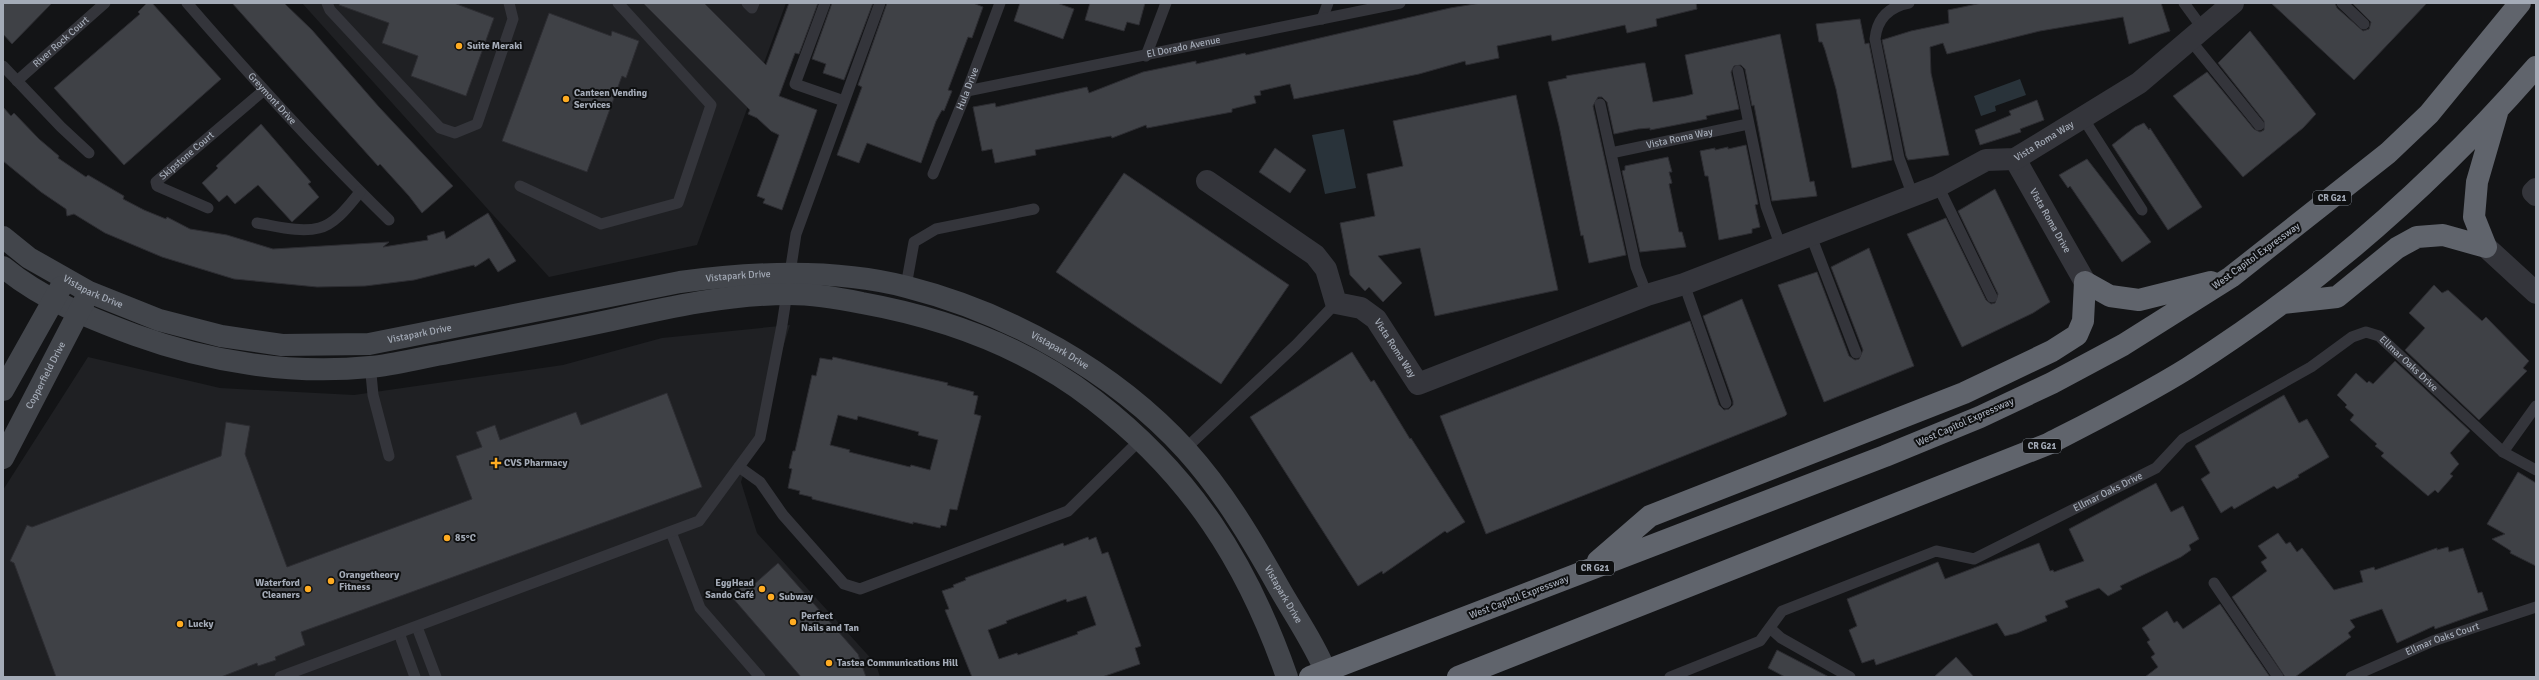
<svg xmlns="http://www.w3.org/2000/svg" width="2539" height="680" font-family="Signika,sans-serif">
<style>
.built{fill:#1f2023}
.water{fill:#29333a}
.building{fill:#3f4146;stroke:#2d2d32;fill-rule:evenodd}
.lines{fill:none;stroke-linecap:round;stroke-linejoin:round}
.lane{stroke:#34353b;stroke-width:11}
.street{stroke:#34353b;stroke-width:22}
.secondary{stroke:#42454b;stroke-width:22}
.highway{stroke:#60646c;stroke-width:22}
.poi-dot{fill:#ffac22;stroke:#0e0f10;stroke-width:1.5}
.labels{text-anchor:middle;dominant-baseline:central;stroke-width:4;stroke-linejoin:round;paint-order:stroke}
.shield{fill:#0e0f10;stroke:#777c85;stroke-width:1}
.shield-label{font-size:9px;font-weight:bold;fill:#a4abb7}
.street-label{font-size:10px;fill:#a4abb7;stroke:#0e0f10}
.poi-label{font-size:10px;font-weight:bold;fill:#a4abb7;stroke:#0e0f10;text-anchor:start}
</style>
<rect width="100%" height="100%" fill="#131416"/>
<!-- built -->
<path class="built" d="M302 3H786L697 245 549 277Z
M790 325 741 482 757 533 876 664 880 677H3V490L88 357 220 388 354 395 563 365 662 338Z"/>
<!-- water -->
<path class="water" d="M2020 79 2026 95 1995 106 1996 111 1981 116 1974 96Z
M1344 129 1356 188 1325 194 1312 135Z"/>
<!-- building -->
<path class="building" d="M3 3H52L12 44 3 34Z
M147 3H152L221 79 124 165 54 88 140 14 138 12Z
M232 3H284L312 30 379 107 453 186 422 213 409 196 380 164 378 166Z
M340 3H454L494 18 466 96 411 76 418 56 382 43 389 23 339 5Z
M643 3H704L766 65 789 3H818L799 54 795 53 779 96 817 110 782 210 763 203 765 199 757 196 779 135 771 131 757 118 748 114 750 110Z
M832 3H873L844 80 823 73 826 64 812 59Z
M887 3H973L983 7 972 38 968 37 948 90 952 91 944 111 942 110 936 121 921 163 867 143 859 163 837 155 862 87 858 85Z
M1020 3H1057L1074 9 1063 39 1014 21Z
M1090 3H1145L1139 25 1127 22 1124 31 1085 20Z
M1481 3H1696L1697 9 1656 19 1657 26 1627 33 1625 25 1552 41 1551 35 1497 46 1499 58 1466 65 1465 61 1419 74 1294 99 1290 84 1260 91 1261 95 1254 96 1256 103 1232 109V112L1147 128 1146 125 1112 138 1111 136 1035 150 1036 155 995 163 992 149 982 151 973 107 995 103 996 107 1087 87 1089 93 1143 72 1196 61V64L1245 53 1246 55 1450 8Z
M1982 3H2161L2170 31 2129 44 2123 17 2040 31 1947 54 1943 43 1930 47 1931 73 1949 155 1908 160 1906 156 1882 40 1911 31 1949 23 1948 10Z
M2271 3H2335L2337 8 2363 31 2369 29 2371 22 2352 3H2427L2354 80Z
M549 13 611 36 612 31 639 41 626 78 622 76 587 172 502 141Z
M1860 19 1865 44 1869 43 1892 160 1852 168 1836 89 1825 50 1822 42H1819L1816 24Z
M2250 31 2316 114 2303 128 2243 177 2173 96 2207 72 2254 129 2260 132 2264 130V121L2218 63Z
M1780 34 1810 182 1814 181 1817 196 1772 201 1754 105 1752 106 1745 69 1741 65 1734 66 1731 72 1739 109 1706 116 1707 119 1650 130V128L1638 129 1614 134 1607 102 1602 97H1598L1593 106 1626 255 1589 263 1583 235 1581 236 1559 126 1548 82 1567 78 1566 76 1642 63H1645L1653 102 1686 96 1693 94 1685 55Z
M1516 95 1558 290 1435 316 1420 248 1378 256 1402 283 1383 302 1369 287 1365 291 1350 275 1340 223 1375 216 1367 174 1403 166 1393 121Z
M2037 100 2044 120 2020 129 2021 132 1980 145 1975 130 2011 115 2009 111Z
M3 107 11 116 14 113 39 139 59 156 58 158 86 177 88 175 124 196 123 199 144 210 166 219 167 217 190 229 227 235 273 249 389 242 383 247 428 240 427 236 444 231 446 239 488 213 516 261 498 272 489 258 475 267 474 265 414 280 365 286 317 287 234 279 162 257 105 233 74 214 67 216 66 209 41 192 3 161Z
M2144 123 2149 130 2150 128 2202 207 2168 230 2112 145 2135 127Z
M261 124 311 182 308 184 319 197 292 222 258 185 235 204 227 195 219 202 202 183 218 168 216 166Z
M1746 145 1758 204 1755 205 1760 227 1752 229V233L1719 240 1708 176H1705L1700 151 1715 148V150L1728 147V149Z
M1275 148 1306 170 1290 193 1259 172Z
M1668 157 1672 172H1669L1672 183 1669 184 1679 232H1682L1686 247 1640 252 1622 171 1625 170V166Z
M2087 159 2151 242 2122 262 2070 186 2068 188 2059 175Z
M1124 173 1289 285 1221 384 1056 272Z
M1995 189 2050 302 2033 313 1962 347 1907 234 1946 218 1986 300 1991 304 1995 303 1998 294 1958 211Z
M1869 248 1914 366 1824 402 1778 285 1817 272 1849 356 1855 360 1859 359 1863 350 1831 267Z
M2434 285 2442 293 2448 290 2482 321 2486 317 2529 361 2523 368 2527 371 2479 420 2405 350 2425 328 2409 313Z
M1742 299 1787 414 1785 416 1486 534 1440 416 1690 321 1719 405 1724 410 1729 409 1733 405V401L1703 316Z
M1352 352 1371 382 1374 380 1410 439 1411 438 1465 522 1447 533 1445 531 1383 574 1382 571 1358 586 1250 417Z
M833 357 948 383 947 385 974 392 973 395 978 396 974 414 981 416 962 490 957 510 950 509 946 526 941 525 940 528 913 522V524L840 506 812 499V497L799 494 800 491 788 488 792 469 789 468 793 451H795L812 375 816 376 820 358 832 360ZM838 415 857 420 858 416 919 432 918 435 938 440 930 470 911 465 910 467 849 452 850 450 830 445Z
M2395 361 2470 431 2450 453 2459 464 2450 474 2453 476 2438 493 2435 490 2428 496 2381 456 2384 453 2375 446 2377 444 2350 420 2354 415 2345 407 2347 405 2337 395 2356 373 2367 383 2369 381 2373 384Z
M667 393 702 487 301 632 305 645 275 657 276 660 258 666 257 663 221 677H56L14 563 10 561 27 525 32 527 221 456 226 422 250 426 245 454 287 567 472 499 456 456 482 447 476 432 495 425 500 440 576 412 581 425Z
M2284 395 2299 423 2307 419 2329 457 2298 475 2299 477 2277 489 2274 486 2234 509 2232 506 2221 513 2201 479 2210 473 2195 446Z
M2518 472 2536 483V566L2510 553 2511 551 2492 539 2505 534 2487 524Z
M2156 483 2171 512 2183 506 2199 539 2189 545 2191 550 2181 557 2120 586 2122 589 2108 596 2099 588 2065 601 2068 607 2045 616 2047 621 2017 633 2005 636 1997 623 1876 665 1874 659 1862 663 1849 630 1857 626 1847 599 1938 562 1945 579 2039 543 2050 571 2053 570 2054 572 2084 561 2069 529Z
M2278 533 2286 544 2290 542 2297 552 2302 548 2334 590 2363 582 2360 571 2374 567 2375 570 2437 548V550L2448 547 2449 552 2463 548 2478 593 2482 592 2488 610 2435 629 2434 626 2397 643 2382 609 2350 620 2355 627 2348 633 2351 637 2295 677H2285L2232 597 2267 571 2261 562 2267 558 2258 546Z
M1088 537 1089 540 1096 537 1102 554 1108 552 1141 646 1135 648 1140 664 1102 677H972L945 610 949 609 942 591 954 587 953 585 966 580 965 578 1063 543 1064 546ZM1086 596 1096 625 1077 632 1078 634 1018 655 1017 653 999 659 988 630 1007 623 1006 621 1066 599 1067 602Z
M778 563 858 654 866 677H801L731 596 748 581 752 586Z
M2220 604 2270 677H2145L2158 667 2151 657 2155 654 2147 642 2150 640 2142 628 2167 611 2174 623 2177 621 2183 629Z
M1777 650 1829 677H1785L1768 668Z
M1956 657 1974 677H1934Z"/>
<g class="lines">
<!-- lane -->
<g class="lane">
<path id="s1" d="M187 3C252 78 318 151 389 220"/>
<path d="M327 3 330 10 440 128 455 133 477 124 513 19 509 3"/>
<path d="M747 3 752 8 754 3"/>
<path d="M825 3 795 84 844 101"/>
<path d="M1909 3C1888 7 1877 19 1875 39L1899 158 1913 196"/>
<path d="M2184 3 2203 29"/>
<path d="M2342 3 2364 24"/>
<path d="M1322 19 1328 3"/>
<path d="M2191 41 2259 125"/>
<path d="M1146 56 1166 3"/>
<path d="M3 66 61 127 89 153"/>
<path d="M1738 71 1766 206 1781 247"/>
<path id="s2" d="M17 81 105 3"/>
<path id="s3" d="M967 91 1400 3"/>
<path d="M1600 104 1636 267 1647 295"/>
<path d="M2083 118 2142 210"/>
<path id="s4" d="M1611 153 1748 124"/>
<path id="s5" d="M933 174 967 91 1000 3"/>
<path d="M520 186 601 224 678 203 711 105 618 3"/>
<path d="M1938 186 1992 297"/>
<path id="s6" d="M208 208 157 186 156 182 263 91"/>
<path d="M257 223C276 226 300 233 319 228 336 224 350 204 360 192"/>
<path d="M1811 236 1856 353"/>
<path d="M1684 284 1726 403"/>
<path d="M906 286 914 242 936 229 1034 209"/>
<path d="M370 363 373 395 389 456"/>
<path d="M1185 449 1296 345 1336 303"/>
<path d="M2503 452 2536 406"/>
<path d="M739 467 760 482 783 515 844 584 860 589 1068 511 1141 439"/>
<path d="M671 532 700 608 760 677"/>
<path d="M2214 583 2278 677"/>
<path d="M417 627 436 677"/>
<path d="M1771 629 1781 638 1850 677"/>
<path d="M399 633 415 677"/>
<path d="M280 677 699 521 760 438 782 325 796 234 880 3"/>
<path id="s7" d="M1670 677 1760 641 1782 611 1936 551 1974 559 2156 468 2183 439 2311 367 2352 337 2366 332 2379 336 2503 452 2536 470"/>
<path id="s8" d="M2351 677 2433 641 2536 607"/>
</g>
<!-- street -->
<g class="street">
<path id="s9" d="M2015 159 2085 282"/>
<path id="s10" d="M1207 181 1315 255 1326 269 1336 303 1361 308 1376 319 1418 384 1647 295 1684 284 1938 186 1986 160 2015 159 2139 83 2233 3"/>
<path d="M2536 189 2533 192 2536 195"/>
<path d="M2486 247 2536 293"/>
</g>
<!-- secondary -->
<g class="secondary">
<path id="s11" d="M3 237 29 258 89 292 159 320 221 336 282 345 369 344 680 282C753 272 834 268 907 287 1009 313 1114 371 1186 450 1223 491 1251 538 1278 586 1295 616 1316 646 1328 677"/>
<path d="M3 267C42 299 89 318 135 335 209 362 292 375 370 367 394 365 419 358 443 354 500 343 556 332 612 320 670 307 729 294 789 294 814 294 838 298 862 303 945 318 1027 348 1094 400 1191 475 1247 562 1287 677"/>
<path d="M3 390 61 287"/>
<path id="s12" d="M3 458 85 300"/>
</g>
<!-- highway -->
<path class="highway" d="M2486 247 2474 217 2477 182 2497 113
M2284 303 2337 297 2397 248 2417 237 2443 235 2486 247
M1598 561 1650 516 1964 393 2052 351 2077 335 2083 321 2085 282 2110 296 2139 300 2211 282
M1310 677 1885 456 1980 417 2052 383 2123 345 2231 277 2388 153 2429 114 2520 3
M1458 677 2048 444C2095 420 2143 396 2188 368 2319 285 2434 184 2536 67"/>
</g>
<!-- markers -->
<g class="poi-dot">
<circle cx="459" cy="46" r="4"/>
<circle cx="566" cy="99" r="4"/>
<path d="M494 457h4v4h4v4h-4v4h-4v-4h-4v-4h4z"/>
<circle cx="447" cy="538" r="4"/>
<circle cx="331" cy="581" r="4"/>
<circle cx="308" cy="589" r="4"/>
<circle cx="762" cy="589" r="4"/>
<circle cx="771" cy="597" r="4"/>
<circle cx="793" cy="622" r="4"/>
<circle cx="180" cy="624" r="4"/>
<circle cx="829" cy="663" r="4"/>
</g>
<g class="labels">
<!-- shield labels -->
<g class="shield">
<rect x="2313" y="191" width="38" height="14" rx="3"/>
<rect x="2023" y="439" width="38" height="14" rx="3"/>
<rect x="1576" y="561" width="38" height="14" rx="3"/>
</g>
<g class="shield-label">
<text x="2332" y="198">CR G21</text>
<text x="2042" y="446">CR G21</text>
<text x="1595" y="568">CR G21</text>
</g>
<!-- street labels -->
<g class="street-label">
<text stroke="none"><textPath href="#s2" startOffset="59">River Rock Court</textPath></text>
<text stroke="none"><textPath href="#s3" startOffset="221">El Dorado Avenue</textPath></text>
<text stroke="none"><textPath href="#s5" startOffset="92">Hula Drive</textPath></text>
<text stroke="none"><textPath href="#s1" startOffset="128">Greymont Drive</textPath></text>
<text stroke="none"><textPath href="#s4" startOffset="70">Vista Roma Way</textPath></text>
<text stroke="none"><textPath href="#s10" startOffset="980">Vista Roma Way</textPath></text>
<text stroke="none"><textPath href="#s6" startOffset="100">Skipstone Court</textPath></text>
<text stroke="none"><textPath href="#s9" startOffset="71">Vista Roma Drive</textPath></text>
<text transform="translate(2256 256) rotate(-36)">West Capitol Expressway</text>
<text stroke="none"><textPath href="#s11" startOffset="766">Vistapark Drive</textPath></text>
<text stroke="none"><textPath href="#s11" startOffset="106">Vistapark Drive</textPath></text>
<text stroke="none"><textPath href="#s11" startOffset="442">Vistapark Drive</textPath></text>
<text stroke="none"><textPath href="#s10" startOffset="263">Vista Roma Way</textPath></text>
<text stroke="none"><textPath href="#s11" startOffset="1102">Vistapark Drive</textPath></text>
<text stroke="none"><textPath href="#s7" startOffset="848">Ellmar Oaks Drive</textPath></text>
<text stroke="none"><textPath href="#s12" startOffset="93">Copperfield Drive</textPath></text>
<text transform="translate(1965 422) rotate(-24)">West Capitol Expressway</text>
<text stroke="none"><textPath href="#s7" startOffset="488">Ellmar Oaks Drive</textPath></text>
<text stroke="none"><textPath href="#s11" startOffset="1438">Vistapark Drive</textPath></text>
<text transform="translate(1519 597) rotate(-21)">West Capitol Expressway</text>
<text stroke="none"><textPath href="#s8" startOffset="99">Ellmar Oaks Court</textPath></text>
</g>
<!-- poi labels -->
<g class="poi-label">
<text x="467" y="46">Suite Meraki</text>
<text x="574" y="93">Canteen Vending<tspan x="574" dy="12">Services</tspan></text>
<text x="504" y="463">CVS Pharmacy</text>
<text x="455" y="538">85°C</text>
<text x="339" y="575">Orangetheory<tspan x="339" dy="12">Fitness</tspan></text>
<text x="300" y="583" text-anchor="end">Waterford<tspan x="300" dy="12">Cleaners</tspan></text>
<text x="754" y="583" text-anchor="end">EggHead<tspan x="754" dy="12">Sando Café</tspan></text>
<text x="779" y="597">Subway</text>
<text x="801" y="616">Perfect<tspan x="801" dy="12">Nails and Tan</tspan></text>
<text x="188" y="624">Lucky</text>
<text x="837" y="663">Tastea Communications Hill</text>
</g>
</g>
<!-- border -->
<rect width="2539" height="680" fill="none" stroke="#a4abb7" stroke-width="8"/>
</svg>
